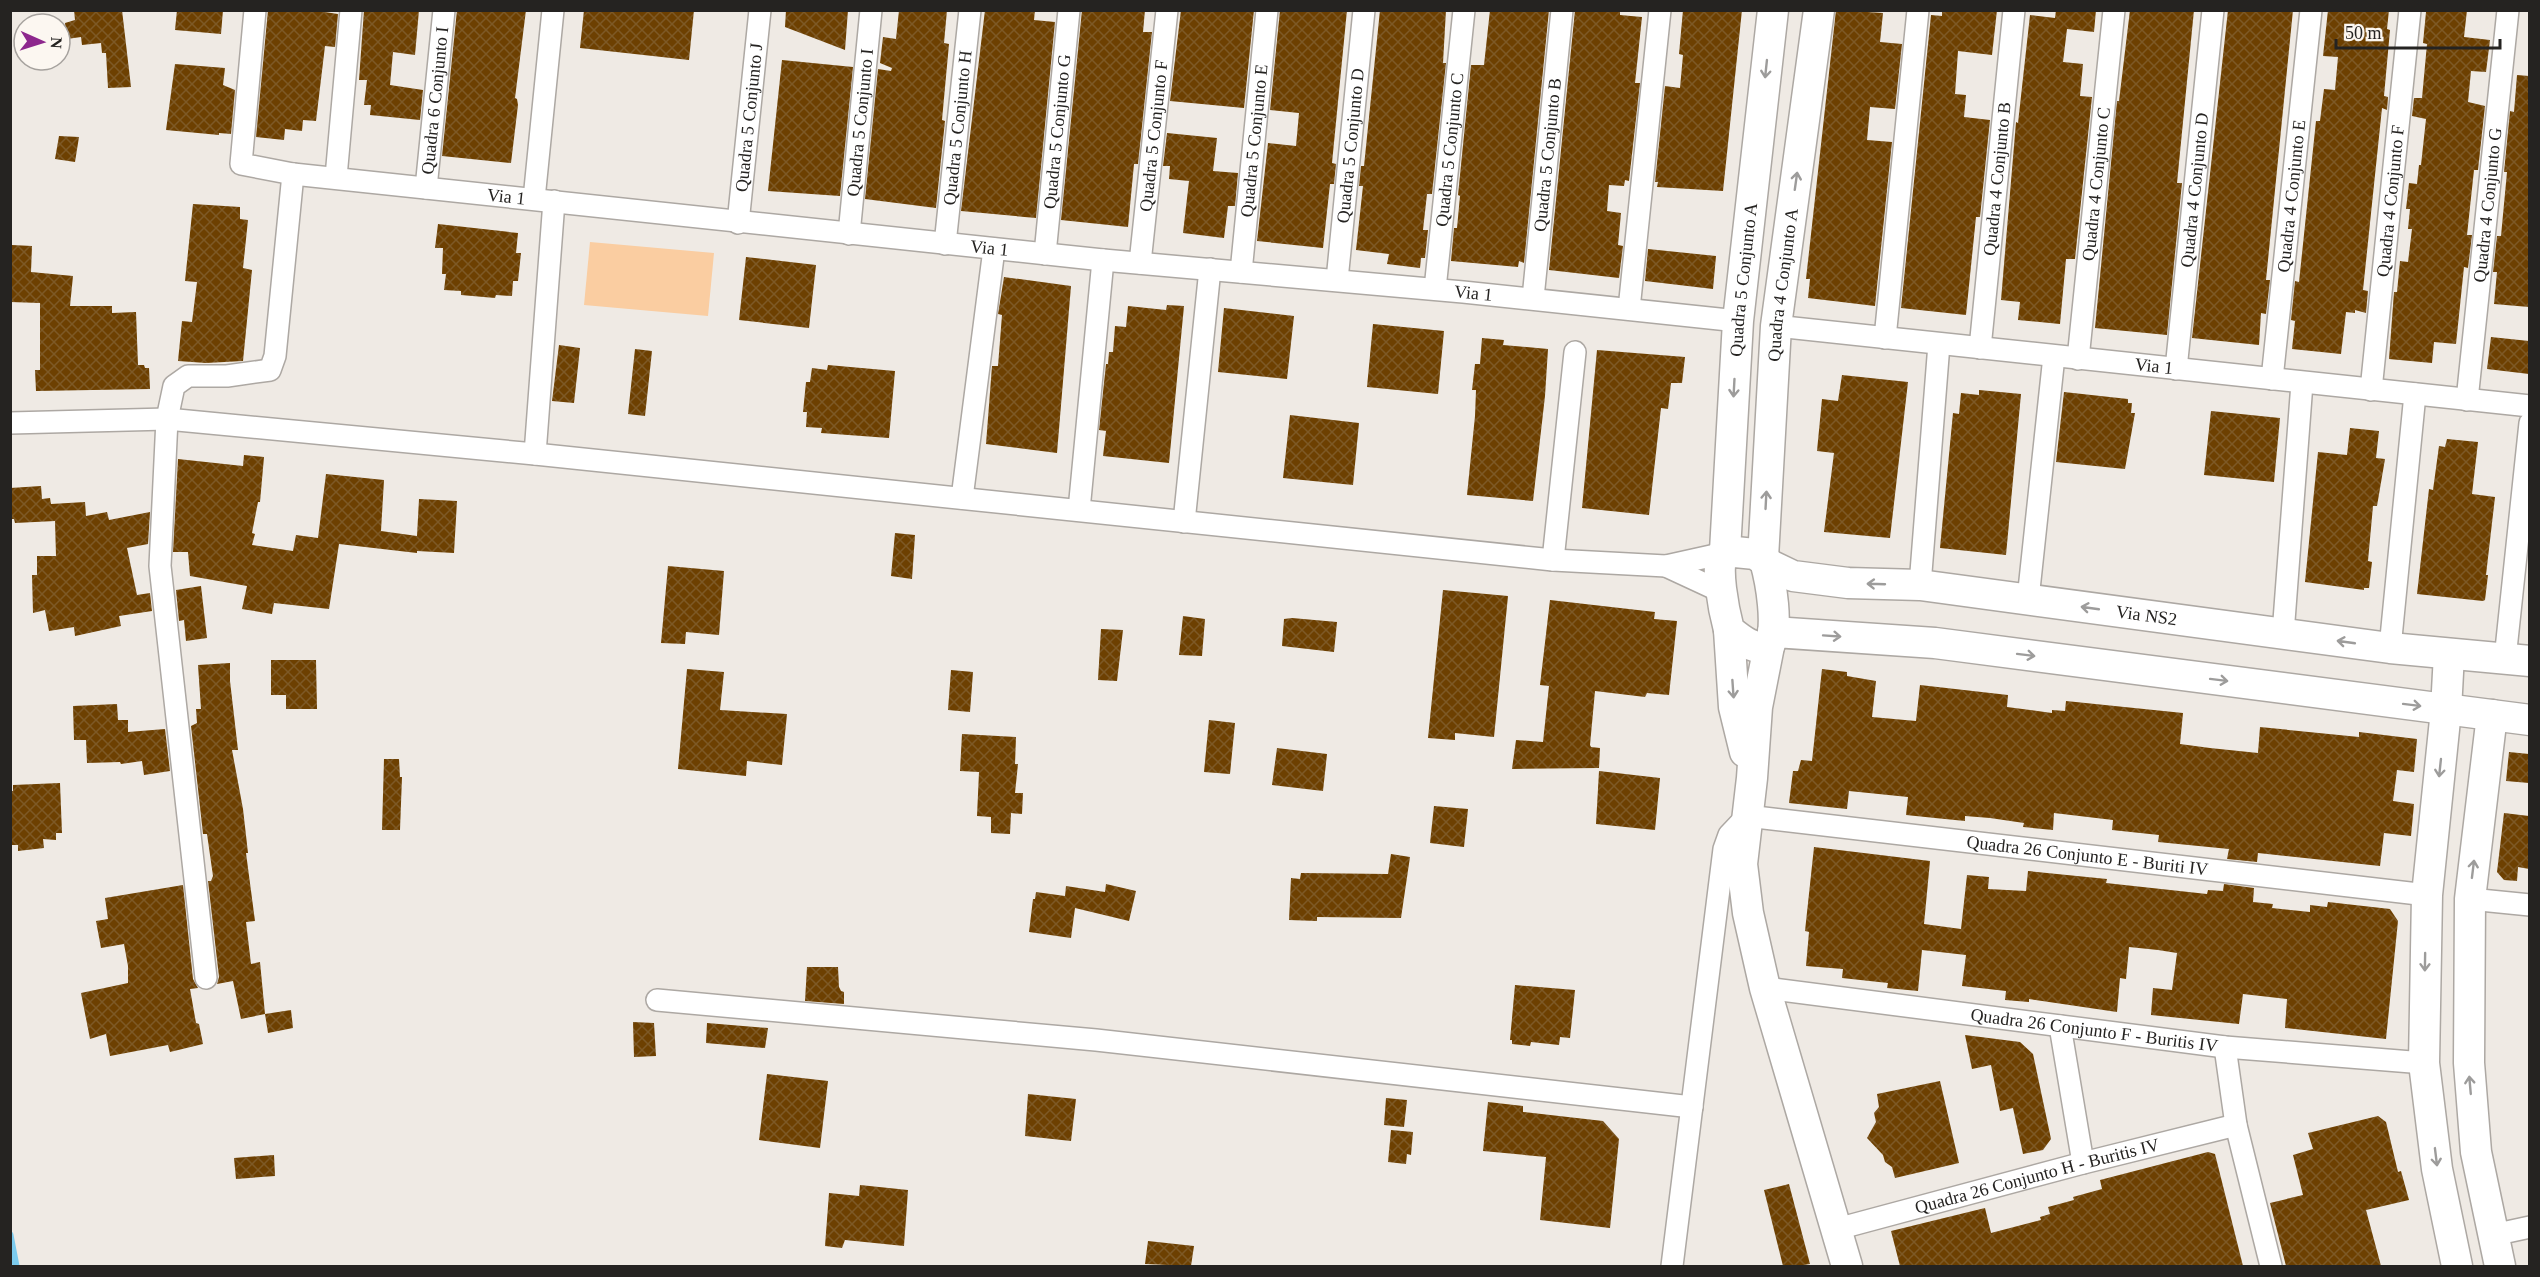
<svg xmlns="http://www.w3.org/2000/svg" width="2540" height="1277" font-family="'Times New Roman',serif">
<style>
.garden{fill:#facda1}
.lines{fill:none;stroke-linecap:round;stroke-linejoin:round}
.stream{stroke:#7ccbee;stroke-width:7}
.building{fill:url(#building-cross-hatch)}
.street-casing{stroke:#ada8a3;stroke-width:24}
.secondary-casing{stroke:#ada8a3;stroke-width:33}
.street{stroke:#fff;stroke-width:21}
.secondary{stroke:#fff;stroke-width:30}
.oneway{stroke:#9d9c9b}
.labels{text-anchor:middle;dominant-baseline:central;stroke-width:6;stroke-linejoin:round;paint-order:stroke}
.street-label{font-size:18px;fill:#252321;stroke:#fcf7f1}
</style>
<defs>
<pattern id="building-cross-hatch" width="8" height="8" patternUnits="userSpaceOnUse" patternTransform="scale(1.5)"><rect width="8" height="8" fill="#6d4001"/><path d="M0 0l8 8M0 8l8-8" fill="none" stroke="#7d5926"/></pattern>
</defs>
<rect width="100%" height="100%" fill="#efeae4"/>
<!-- garden -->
<path class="garden" d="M590 242 714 253 708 316 584 305Z"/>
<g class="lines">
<!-- stream -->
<path class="stream" d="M10 1235 16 1266"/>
</g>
<!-- building -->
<path class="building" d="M74 10H122L131 87 108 88 106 53H102L101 43 82 45 81 37 67 39 65 23 75 20Z
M177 10H223L221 34 175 30Z
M268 10H311L338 14 335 47 325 46 316 121 303 120 302 131 285 129 284 140 256 137Z
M364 10H419L415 55 393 52 390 85 423 90 420 120 370 115 371 105H364L367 80H359Z
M457 10H526L515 98 517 99 518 105 511 163 442 156Z
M584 10H694L689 60 580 48Z
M786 10H848L845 50 785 27Z
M899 10H947L944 43 949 44 942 120 945 121 936 208 865 199 878 69 891 71 892 68 880 63 883 37 896 39Z
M985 10H1035L1034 20 1055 22 1036 218 961 211Z
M1082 10H1145L1143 32H1152L1138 164H1134L1128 227 1061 220Z
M1181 10H1254L1244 108 1170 101Z
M1280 10H1347L1332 163 1336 164 1334 184H1330L1323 248 1257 241 1268 143 1296 146 1299 113 1270 110Z
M1380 10H1446L1443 63H1446L1432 194H1427L1423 230H1428L1425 258H1421L1420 268 1387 264 1389 254 1356 250 1363 186H1359L1361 166H1364Z
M1490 10H1549L1524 263 1519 261 1518 267 1451 261 1454 228H1457L1460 196 1458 195 1471 65H1484Z
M1575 10H1620V15L1642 17 1635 83H1640L1629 181 1625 180 1624 186 1609 185 1607 211 1621 213 1618 245 1623 246 1619 278 1549 270Z
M1683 10H1742L1723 191 1657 187 1658 182H1655L1665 86 1680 88 1683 55 1679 54Z
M1836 10 1883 13 1880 42 1902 44 1895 109 1870 107 1867 140 1892 142 1875 306 1808 298 1810 279H1806Z
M1942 10H1997L1992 55 1958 51 1955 94 1966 95 1964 117 1990 120 1980 217H1976L1966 315 1901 308 1931 15 1942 16Z
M2056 10H2096L2094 32 2067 29 2063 62 2083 64 2080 96 2092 97 2075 259H2066L2060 324 2018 320 2020 302 2001 300 2016 122 2018 123 2030 15 2055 18Z
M2130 10H2194L2177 183H2182L2167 335 2095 328 2117 101H2119Z
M2228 10H2293L2266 280H2270L2266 314 2261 313 2259 345 2192 338Z
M2328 10H2389L2387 29 2390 30 2384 96 2388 97 2387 110 2382 108 2363 290 2368 291 2366 313 2355 310V313L2346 312 2341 354 2292 349 2295 321 2291 320 2295 281 2299 282 2316 121H2320L2324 89 2335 90 2338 57 2323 56Z
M2432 10H2467L2464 37 2490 40 2486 72 2471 71 2468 102 2485 106 2478 170H2474L2467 235H2472L2468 268 2464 267 2456 344 2434 342 2432 363 2389 359 2394 292H2397L2400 261 2408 262 2412 229H2408L2410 209H2406L2409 183 2417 184 2419 165H2421L2426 119 2412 116 2414 98H2422L2427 44 2423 43 2426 12H2432Z
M782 60 853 67 840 196 768 191Z
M175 64 225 68 223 85 235 90 231 134 219 133V135L166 130Z
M2517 75 2529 76V307L2494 304 2497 272H2493L2497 236H2501L2507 172H2504L2510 111 2514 112Z
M1167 133 1217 138 1213 171 1238 173 1235 206H1228L1224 238 1183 233 1189 181 1169 179 1170 166H1163Z
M59 136 79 137 75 162 55 159Z
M193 204 240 207V219L248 220 243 268 252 270 243 361 206 363 178 361 182 321 192 322 197 282 185 281Z
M438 224 518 233 516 253H521L518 281H513L512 296 496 295 495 298 461 295V291L444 290 446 274H442L443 248H435Z
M12 245 32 246 31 272 73 276 70 306H112V313L136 312 138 365H144L145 368H149L150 389 36 391 35 370H40V303L10 302Z
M1648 249 1716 256 1713 289 1645 281Z
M746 257 816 265 809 328 739 320Z
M1004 277 1071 286 1057 453 986 444 992 366H998L1002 315 998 314Z
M1167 305 1184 306 1169 463 1103 456 1106 431 1099 430 1106 364H1108L1109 352H1113L1115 326 1126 327 1128 306 1166 310Z
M1224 308 1294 316 1287 379 1218 372Z
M1373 324 1444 331 1438 394 1367 387Z
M2491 337 2529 341V374L2487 369Z
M1482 338 1504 340 1503 345 1548 349 1545 396 1533 501 1467 495 1475 416 1476 390H1472L1475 364H1480Z
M559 345 580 348 574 403 552 401Z
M635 349 652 351 645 416 628 414Z
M1597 350 1685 357 1682 383H1671L1668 409 1661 408 1649 515 1582 508Z
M828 365 895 371 889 438 821 433 822 428 806 427 807 412H803L806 382H810L812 368 827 370Z
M1842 375 1908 382 1890 538 1824 532 1834 453 1817 451 1822 399 1838 401Z
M1979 390 2021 394 2006 555 1940 548 1953 413 1959 414 1961 393 1979 395Z
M2064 392 2128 399V403H2132L2131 413H2135L2125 469 2056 462Z
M2211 411 2280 418 2274 482 2204 475Z
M1290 415 1359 423 1353 485 1283 478Z
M2350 428 2379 431 2376 458 2385 459 2377 506H2373L2368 561 2372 562 2369 588H2364V590L2305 582 2318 452 2347 455Z
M2447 439 2478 442 2472 494 2495 497 2486 575H2488L2485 600 2483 601 2417 594 2429 489 2433 490 2439 446 2445 447Z
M244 455 264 457 260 502H258L252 533 255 534 252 545 293 551 296 535 318 538 326 474 384 480 381 531 417 536 419 499 457 501 454 553 417 551V553L339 544 329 609 274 603 272 614 242 609 247 586 190 576 188 552H173L178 459 243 466Z
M41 486 42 499 50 498 51 504 85 502 86 516 107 512 109 520 150 512 148 544 127 548 137 595 150 593 152 611 119 616 121 626 75 636 74 627 49 631 45 610 33 613 32 575H37V556H56L55 521 15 523 14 519H10V488Z
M895 533 915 535 912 579 891 576Z
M668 566 724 571 719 635 686 632 685 644 661 643Z
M201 586 207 638 186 641 184 620 179 621 176 590Z
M1443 590 1508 596 1494 737 1455 733V740L1428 738Z
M1550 600 1655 612 1654 619 1677 621 1669 695 1647 693 1645 697 1595 691 1590 745 1591 747 1600 748 1599 768 1512 769 1516 740 1543 742 1549 686 1540 685Z
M1183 616 1205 619 1202 656 1179 655Z
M1292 618 1337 622 1334 652 1282 646 1284 619Z
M1101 629 1123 630 1117 681 1098 680Z
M271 660H316L317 709H286V695H271Z
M230 663V681L238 750H232L243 809 248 853H246L255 921 246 922 251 964 260 962 265 1014 241 1019 233 981 217 984 219 977 208 881H211L213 876 207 834H203L191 726 197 723 196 709H201L198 665Z
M687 669 724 672 720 710 787 714 782 765 747 761 746 776 678 769Z
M1822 669 1847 672V676L1876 681 1872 717 1916 721 1920 685 2008 695 2007 707 2052 713V710L2065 711 2066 701 2183 713 2180 744 2210 748 2258 753 2260 727 2359 737V732L2417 739 2414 772 2397 770 2393 801 2414 804 2411 836 2384 833 2380 866 2258 853 2257 862 2227 859 2229 849 2158 842 2159 835 2112 830 2113 820 2054 813 2053 830 2023 827 2024 823 1990 818 1965 816V821L1935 818 1906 815 1908 797 1849 791 1847 809 1789 803 1793 771H1798L1801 760 1812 761Z
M951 670 973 672 970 712 948 710Z
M117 704 118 720H128V732L165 729 170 771 144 775 142 761 121 764 120 762 87 763 86 740H74L73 706Z
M1209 720 1235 723 1230 774 1204 772Z
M962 734 1016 737 1015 764H1018L1015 793H1023L1022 814 1011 813 1010 834 991 833V817L977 816 979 772 960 771Z
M1277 748 1327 754 1323 791 1272 785Z
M2509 752 2529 754V783L2506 781Z
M384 759H399L400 777H402L400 830H382Z
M1599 771 1660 778 1655 830 1596 824Z
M60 783 62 833H56V840L43 839 44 848 18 851V845H10V791H13V785Z
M1434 806 1468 809 1464 847 1430 843Z
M2504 813 2529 816V869L2518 867 2517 881 2504 880 2497 872Z
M1814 847 1930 861 1924 924 1961 929 1967 875 1989 877 1988 889 2026 891 2028 871 2107 879 2106 883 2207 894 2208 890 2223 891 2224 884 2254 888 2253 902 2273 904 2272 908 2310 912V905L2327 907 2328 902 2390 909 2398 921 2386 1039 2285 1028 2287 999 2243 994 2239 1024 2151 1015 2153 988 2172 990 2177 953 2158 950 2129 947 2126 979 2120 978 2117 1012 2029 999V1002L2005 1000 2006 991 1962 986 1966 955 1922 950 1918 991 1887 988 1888 983 1842 978 1843 969 1806 966 1809 932 1805 931Z
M1391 854 1410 857 1401 918 1317 917V921L1289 920 1291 878 1300 879 1301 873 1388 874Z
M1106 884 1136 891 1129 921 1075 908 1071 938 1029 932 1033 899H1035L1036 892 1065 896 1066 886 1105 892Z
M183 885 193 979 198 988 190 989 196 1023 199 1024 203 1044 170 1052 168 1045 110 1056 106 1034 90 1039 81 993 128 983V966L124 944 101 948 96 921 108 919 105 898Z
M807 967H838L839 987 841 991 844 992V1004L805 1001Z
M1515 985 1575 990 1570 1038 1560 1037 1559 1045 1531 1042 1530 1046 1512 1044V1040H1510Z
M291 1010 293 1028 268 1033 265 1014Z
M633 1022 654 1023 656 1056 634 1057Z
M707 1023 768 1028 765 1048 706 1043Z
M1965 1035 2020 1042 2033 1054 2051 1139 2043 1150 2023 1154 2013 1108 2000 1111 1991 1065 1972 1069Z
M767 1074 828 1081 820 1148 759 1140Z
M1940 1081 1959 1163 1895 1178 1892 1167 1885 1162 1883 1155 1867 1138 1876 1122 1874 1113 1879 1107 1877 1094Z
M1028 1094 1076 1099 1071 1141 1025 1136Z
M1386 1098 1407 1100 1404 1127 1384 1125Z
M1488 1102 1523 1106V1112L1603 1121 1619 1139 1610 1228 1540 1220 1546 1157 1483 1151Z
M2378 1116 2386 1122 2398 1172 2401 1171 2409 1200 2366 1210 2381 1266H2286L2270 1203 2303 1195 2293 1155 2313 1149 2308 1133Z
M1391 1130 1413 1132 1411 1155 1407 1154 1406 1164 1388 1162Z
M2208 1152 2215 1154 2243 1266H1900L1891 1231 1985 1208 1991 1233 2041 1220 2040 1217 2050 1214 2048 1207 2074 1200 2073 1197 2102 1189 2100 1180Z
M274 1155 275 1176 236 1179 234 1158Z
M1789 1184 1810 1264 1798 1266H1783L1764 1190Z
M860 1185 908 1190 904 1246 845 1240 842 1248 825 1246 829 1193 859 1196Z
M1148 1241 1194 1246 1191 1266 1145 1264Z"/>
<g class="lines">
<defs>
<g id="street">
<path id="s1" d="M255 10 241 164 293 174 1103 260 1463 292 1738 321"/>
<path d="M336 177 351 10"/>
<path id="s2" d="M426 188 444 10"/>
<path d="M534 199 553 10"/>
<path id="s3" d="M738 223 760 10"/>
<path id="s4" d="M849 234 871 10"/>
<path id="s5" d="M945 244 970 10"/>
<path id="s6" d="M1045 254 1069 10"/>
<path id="s7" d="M1140 263 1167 10"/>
<path id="s8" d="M1241 272 1267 10"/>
<path id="s9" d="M1337 280 1364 10"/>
<path id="s10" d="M1435 289 1464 10"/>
<path id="s11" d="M1533 298 1562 10"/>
<path d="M1629 309 1660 10"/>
<path id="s12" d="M1776 326 2530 406"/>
<path d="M1885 338 1918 10"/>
<path id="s13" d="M1980 348 2014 10"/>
<path id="s14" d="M2078 359 2114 10"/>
<path id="s15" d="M2176 369 2213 10"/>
<path id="s16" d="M2272 379 2311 10"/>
<path id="s17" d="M2371 390 2410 10"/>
<path id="s18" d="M2467 400 2508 10"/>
<path d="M10 423 167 419 535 454 1553 560 1666 566 1720 554"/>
<path d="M535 454 554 201"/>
<path d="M962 498 994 249"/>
<path d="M1079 510 1103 260"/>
<path d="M1184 522 1210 269"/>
<path d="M1553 560 1575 352"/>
<path d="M1666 566 1722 592"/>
<path d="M1920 585 1939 344"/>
<path d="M2028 599 2054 356"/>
<path d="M2283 634 2302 383"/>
<path d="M2390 648 2415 394"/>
<path d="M2505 659 2530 423"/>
<path d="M2470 899 2530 905"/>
<path d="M206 978 160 566 167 419 174 386 188 376H227L270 370 275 356 293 174"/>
<path id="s19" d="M1765 988 2225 1047 2424 1063"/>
<path d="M657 1000 1096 1040 1692 1107"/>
<path d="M2060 1026 2083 1163"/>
<path d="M2225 1047 2236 1125 2271 1266"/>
<path id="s20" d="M1837 1229 2083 1163 2236 1125"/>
<path d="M2493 1235 2530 1227"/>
<path id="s21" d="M1672 1266 1724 849 1729 835 1747 816 2427 895"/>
</g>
<g id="secondary">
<path id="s22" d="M1725 551 1738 321 1773 10"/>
<path d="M1725 551 1755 554 1765 561C1771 582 1779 627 1769 646 1754 651 1740 639 1729 630 1725 615 1713 561 1725 551Z"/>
<path id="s23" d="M1763 558 1776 326 1819 10"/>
<path id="s24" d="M1766 563 1793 576 1848 583 1920 585 2390 648 2530 661"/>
<path d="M1729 630 1734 707 1745 752"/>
<path d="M1773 632 1935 643 2530 720"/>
<path d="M1769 646 1757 707 1752 778 1742 864 1748 913 1765 988 1847 1266"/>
<path d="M2449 654 2446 710 2427 895 2424 1063 2437 1169 2457 1266"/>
<path d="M2492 715 2470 899 2469 1063 2476 1152 2500 1266"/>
</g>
</defs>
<!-- street casing -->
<use href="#street" class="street-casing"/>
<!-- secondary casing -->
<use href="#secondary" class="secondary-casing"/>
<!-- street -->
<use href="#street" class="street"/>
<!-- secondary -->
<use href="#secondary" class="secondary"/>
</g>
<!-- one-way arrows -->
<defs><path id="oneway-shaft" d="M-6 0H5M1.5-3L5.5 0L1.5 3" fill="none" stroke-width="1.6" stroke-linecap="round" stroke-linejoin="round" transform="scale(1.5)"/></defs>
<g class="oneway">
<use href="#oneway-shaft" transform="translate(1766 69) rotate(96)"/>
<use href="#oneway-shaft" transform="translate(1796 181) rotate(-82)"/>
<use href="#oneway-shaft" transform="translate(1734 388) rotate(93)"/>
<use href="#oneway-shaft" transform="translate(1766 500) rotate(-87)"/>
<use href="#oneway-shaft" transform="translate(1876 584) rotate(-178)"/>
<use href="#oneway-shaft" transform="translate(2090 608) rotate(-172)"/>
<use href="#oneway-shaft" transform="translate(1832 636) rotate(4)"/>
<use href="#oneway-shaft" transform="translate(2346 642) rotate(-172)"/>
<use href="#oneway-shaft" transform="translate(2026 655) rotate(7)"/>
<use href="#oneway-shaft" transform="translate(2219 680) rotate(7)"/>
<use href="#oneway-shaft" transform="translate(1733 689) rotate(86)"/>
<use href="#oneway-shaft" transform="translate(2412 705) rotate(7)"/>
<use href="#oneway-shaft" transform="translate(2440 768) rotate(96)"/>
<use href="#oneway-shaft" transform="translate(2473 869) rotate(-83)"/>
<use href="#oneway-shaft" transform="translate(2425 962) rotate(91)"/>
<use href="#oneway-shaft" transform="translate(2470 1085) rotate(-95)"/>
<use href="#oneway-shaft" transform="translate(2436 1157) rotate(83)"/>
</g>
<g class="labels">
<!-- street labels -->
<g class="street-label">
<text stroke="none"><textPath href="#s2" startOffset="88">Quadra 6 Conjunto I</textPath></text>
<text stroke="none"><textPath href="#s3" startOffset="106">Quadra 5 Conjunto J</textPath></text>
<text stroke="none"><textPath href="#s4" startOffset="112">Quadra 5 Conjunto I</textPath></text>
<text stroke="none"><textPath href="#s5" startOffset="117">Quadra 5 Conjunto H</textPath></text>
<text stroke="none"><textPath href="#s6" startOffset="123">Quadra 5 Conjunto G</textPath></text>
<text stroke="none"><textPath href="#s7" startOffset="128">Quadra 5 Conjunto F</textPath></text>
<text stroke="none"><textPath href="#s8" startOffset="132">Quadra 5 Conjunto E</textPath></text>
<text stroke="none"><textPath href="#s9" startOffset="135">Quadra 5 Conjunto D</textPath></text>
<text stroke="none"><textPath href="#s10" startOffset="140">Quadra 5 Conjunto C</textPath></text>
<text stroke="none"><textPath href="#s11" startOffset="144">Quadra 5 Conjunto B</textPath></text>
<text stroke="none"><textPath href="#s13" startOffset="170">Quadra 4 Conjunto B</textPath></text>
<text stroke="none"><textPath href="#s14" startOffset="176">Quadra 4 Conjunto C</textPath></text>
<text stroke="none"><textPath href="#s15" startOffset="180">Quadra 4 Conjunto D</textPath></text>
<text stroke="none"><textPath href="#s16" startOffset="184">Quadra 4 Conjunto E</textPath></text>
<text stroke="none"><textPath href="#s1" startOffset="422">Via 1</textPath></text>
<text stroke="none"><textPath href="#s17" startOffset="190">Quadra 4 Conjunto F</textPath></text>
<text stroke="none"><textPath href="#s18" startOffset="196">Quadra 4 Conjunto G</textPath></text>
<text stroke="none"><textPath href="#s1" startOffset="908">Via 1</textPath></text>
<text stroke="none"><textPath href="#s22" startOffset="272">Quadra 5 Conjunto A</textPath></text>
<text stroke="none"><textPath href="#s23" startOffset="274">Quadra 4 Conjunto A</textPath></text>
<text stroke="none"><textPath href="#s1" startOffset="1394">Via 1</textPath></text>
<text stroke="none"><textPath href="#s12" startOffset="380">Via 1</textPath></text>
<text stroke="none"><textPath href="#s24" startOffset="386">Via NS2</textPath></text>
<text stroke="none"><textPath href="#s21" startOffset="804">Quadra 26 Conjunto E - Buriti IV</textPath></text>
<text stroke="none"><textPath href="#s19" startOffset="332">Quadra 26 Conjunto F - Buritis IV</textPath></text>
<text stroke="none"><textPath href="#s20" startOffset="207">Quadra 26 Conjunto H - Buritis IV</textPath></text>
</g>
</g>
<!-- border -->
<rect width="2540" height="1277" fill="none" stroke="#252321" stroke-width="24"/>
<!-- north arrow -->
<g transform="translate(42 42) rotate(93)"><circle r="28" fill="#fcf7f1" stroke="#a6a29e" stroke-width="1.5"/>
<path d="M0-4.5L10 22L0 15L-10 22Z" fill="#8d278d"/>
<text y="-9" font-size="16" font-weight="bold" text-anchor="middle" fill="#252321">N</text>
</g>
<!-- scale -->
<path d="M2336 39v9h164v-9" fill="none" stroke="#252321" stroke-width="3"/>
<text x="2345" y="39" font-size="18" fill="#252321" stroke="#fcf7f1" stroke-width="4.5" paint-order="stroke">50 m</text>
</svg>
